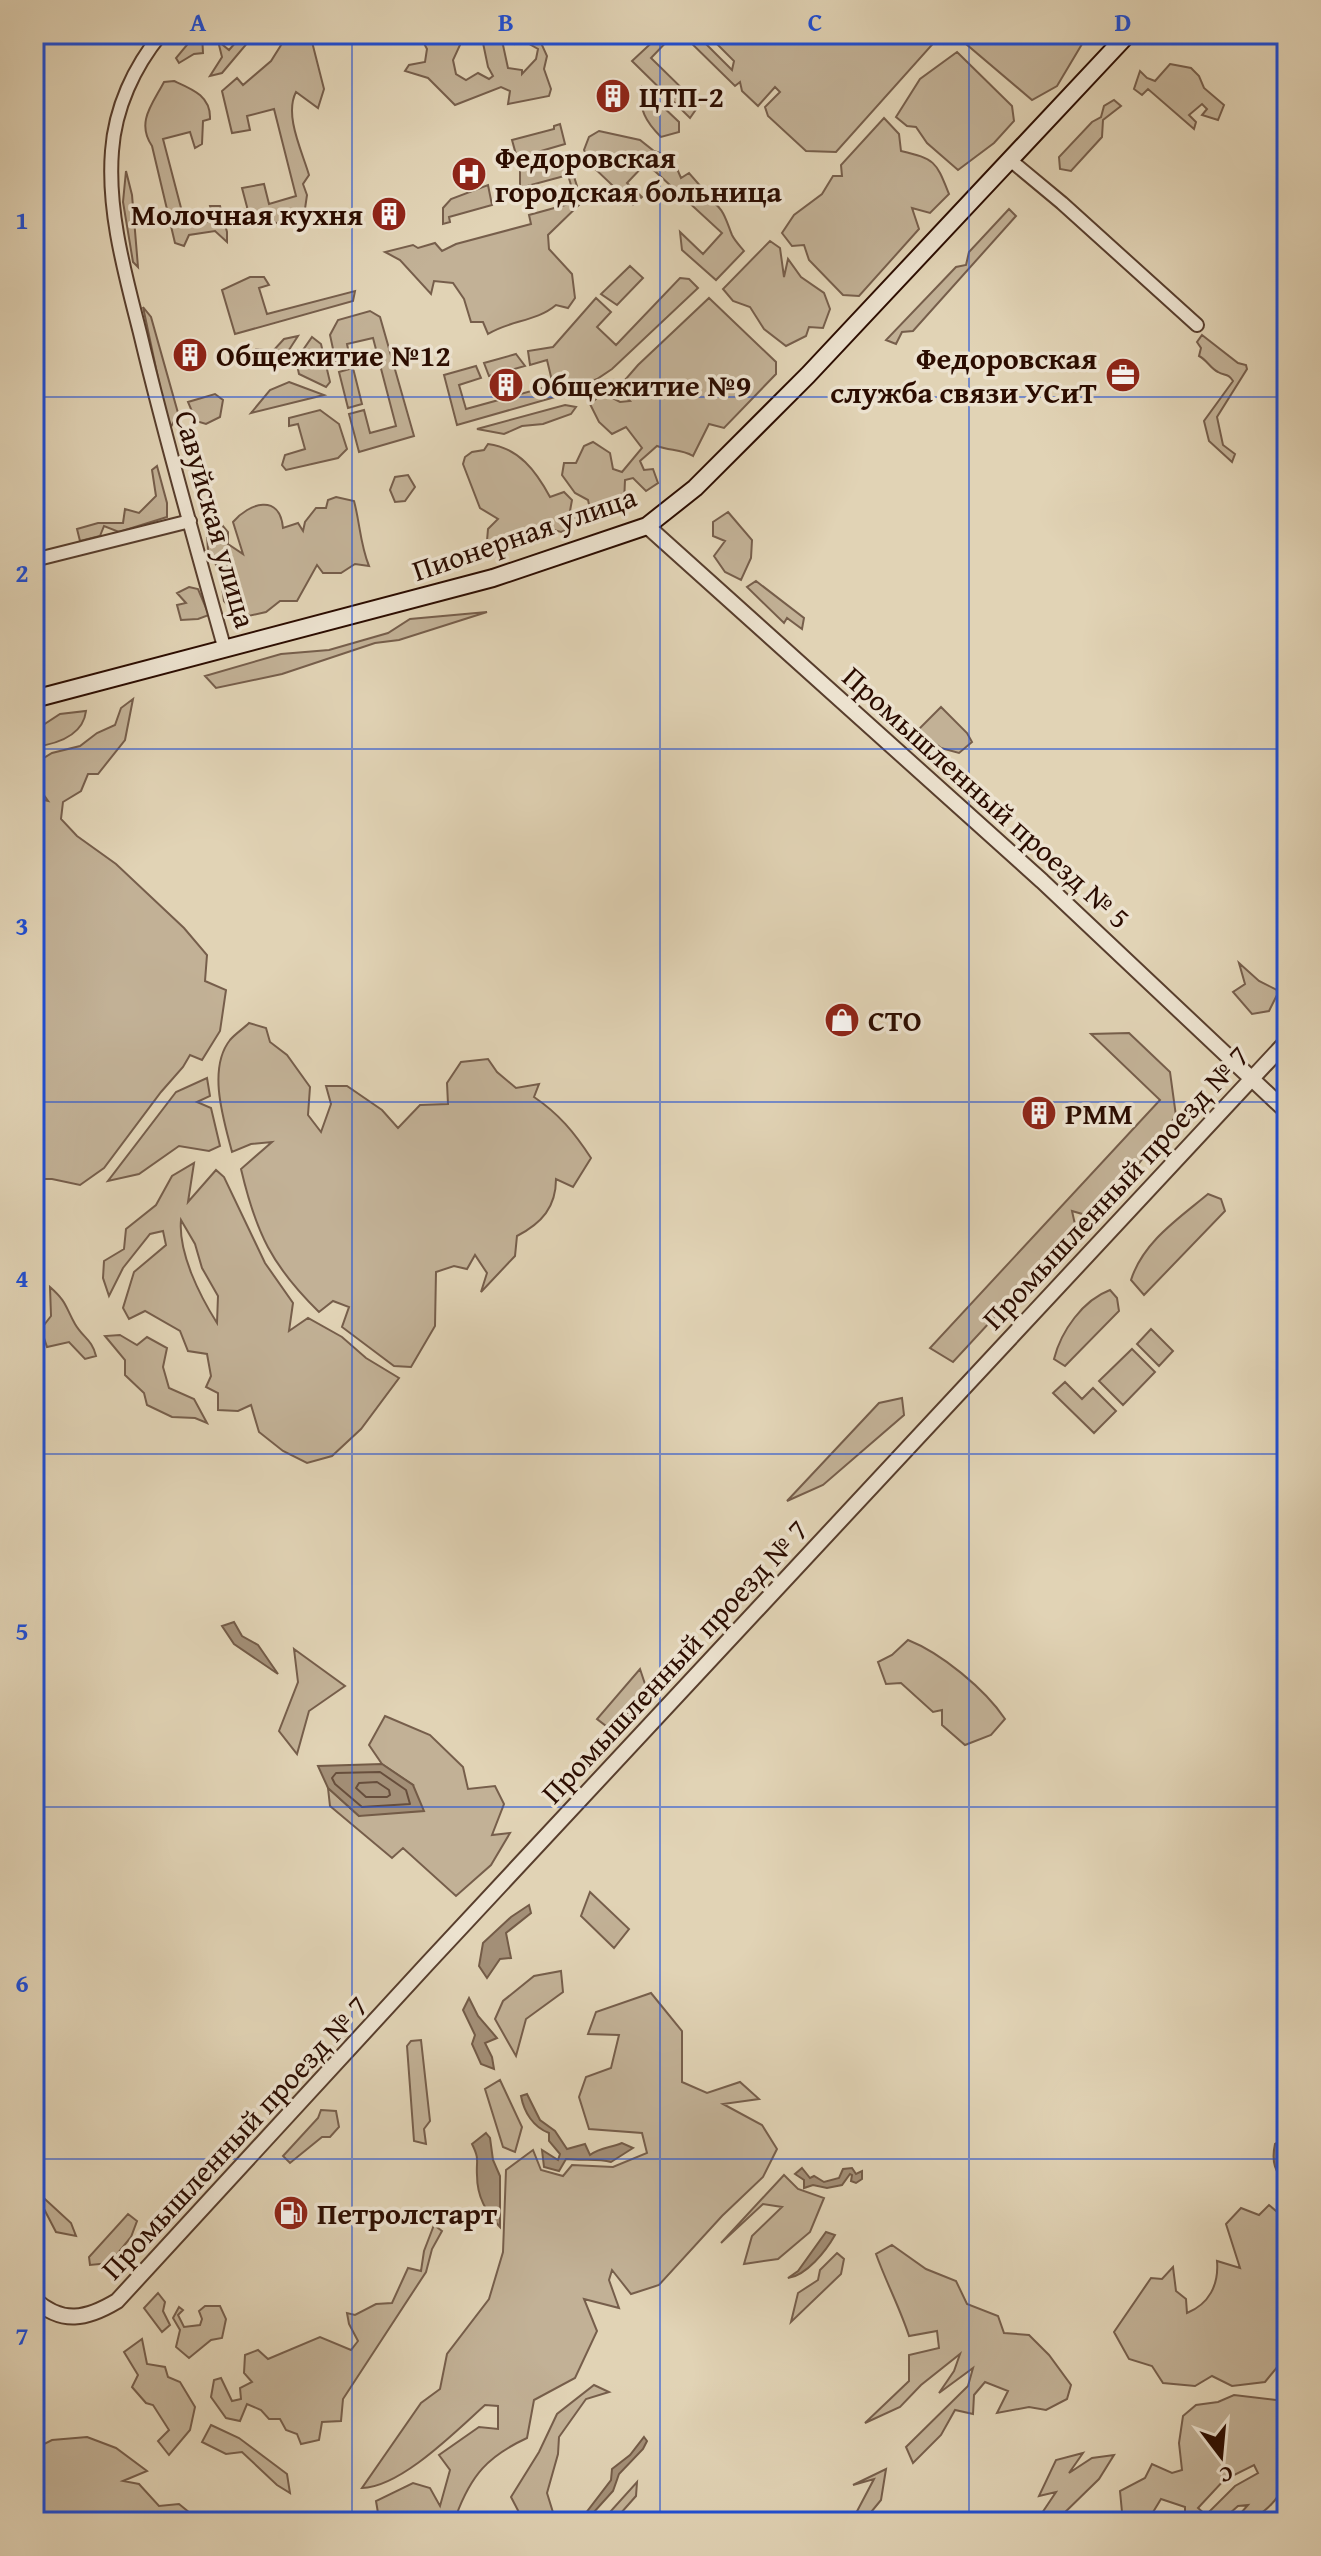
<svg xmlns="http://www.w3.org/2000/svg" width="1321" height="2556" font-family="'Gentium Book Plus',serif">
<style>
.green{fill:#c2b196;stroke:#765e4b;stroke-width:2;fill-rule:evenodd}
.water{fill:#a38f77;stroke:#735b47;stroke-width:2}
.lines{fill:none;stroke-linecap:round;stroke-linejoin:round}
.shore{stroke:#674e3c;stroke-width:2}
.minor-casing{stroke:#583e2d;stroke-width:16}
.tertiary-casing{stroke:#583e2d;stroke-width:18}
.secondary-casing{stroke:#2b0c00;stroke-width:20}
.minor{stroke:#ece2cf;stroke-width:12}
.tertiary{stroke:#ece2cf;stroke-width:14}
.secondary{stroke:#ece2cf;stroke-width:16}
.grid{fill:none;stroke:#1d4ed8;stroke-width:2;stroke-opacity:0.55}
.labels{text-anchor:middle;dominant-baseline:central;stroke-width:7;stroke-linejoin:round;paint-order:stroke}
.poi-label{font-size:30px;font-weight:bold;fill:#2b0c00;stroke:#ece2cf;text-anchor:start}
.street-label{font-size:30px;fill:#2b0c00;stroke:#ece2cf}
.neatline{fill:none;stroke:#1d4ed8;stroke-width:3}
.grid-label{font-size:26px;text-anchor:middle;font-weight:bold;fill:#1d4ed8}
</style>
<rect width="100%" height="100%" fill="#e1d3b5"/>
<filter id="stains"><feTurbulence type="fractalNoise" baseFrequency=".0025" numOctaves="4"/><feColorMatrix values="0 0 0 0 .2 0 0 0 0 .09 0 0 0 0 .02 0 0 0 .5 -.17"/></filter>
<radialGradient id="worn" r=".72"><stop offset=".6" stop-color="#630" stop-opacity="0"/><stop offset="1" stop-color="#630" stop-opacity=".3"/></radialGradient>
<!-- green -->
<path class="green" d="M196 34H202L203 53 194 54 179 63 176 58Z
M243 34H255L222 73 210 76 222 57 218 41 229 50Z
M288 34H310L324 89 318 108 296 92C284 115 302 151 309 175L303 184 307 195 305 209 281 223 251 222 242 188 264 184 269 204 296 196 274 109 247 116 250 130 232 133 222 91 237 78 243 85 271 61Z
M425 34H449L460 45 453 60 456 74 466 80 478 73 489 79 493 76 488 67 483 43 491 35 503 45 508 68 522 70V74L536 59 538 49 522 40 515 44 502 34H537L547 56 544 69 551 89 549 96 508 104 510 91 501 87 455 105 428 78 405 71 409 65 425 62 427 49 421 38Z
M661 34H674L651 58 699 105 690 118 632 61Z
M682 34H696L732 70 734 61 707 34H935L939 37 836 152 806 151 768 116 765 107 780 92 775 87 758 106 742 91 740 82 735 86Z
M962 34H1088L1057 86 1032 100 959 38Z
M957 52 1012 106 1014 121 994 143 958 170 927 143 916 127 907 126 896 117 920 79Z
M1170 64 1191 68 1199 76 1204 88 1224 105 1218 120 1202 115 1207 109 1202 104 1189 115 1196 122 1194 129 1148 89 1142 95 1134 89 1140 71 1147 78 1155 81Z
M174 81C192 89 211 96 210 119L203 121 202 144 195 148 190 132 163 139 186 227 213 220 210 206H220L227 232V242L215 231 189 235 184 246 175 243 152 146C136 122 152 105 164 82Z
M642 87 679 122V132L661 137C646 122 638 109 642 87Z
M1114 100 1121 106 1103 120 1102 137 1071 171 1060 169 1059 157 1092 122 1101 117 1104 106Z
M884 118 899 134 901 151C936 159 936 162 949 194L930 213 912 208 919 229 859 296 843 295 809 260 804 245 792 246 782 233 794 215 822 194 833 176H842L841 165Z
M560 124 565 144 517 158 512 140 554 129V126Z
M599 131 640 140 654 151 672 157 681 178 689 173 703 189 706 199C724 205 726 221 732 235 735 241 740 246 744 251L716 280 682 250 680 232 703 254 722 233 646 163 627 183 642 197 633 205 591 165 584 150 589 137Z
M559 158 561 166 570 164 582 202 548 235 549 249 572 274 575 298 568 308 556 305C536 322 510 320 488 334L483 322H471L464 299 453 283 434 281 431 294 400 260 385 252 413 245 418 248 435 243 442 251 456 244 531 224 529 215 576 202 568 175 520 188V169Z
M126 171 132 195 138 267 133 262 123 202Z
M488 185 492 205 449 217 450 222 443 224V208L451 199Z
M1009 209 1016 216 913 331 902 332 896 344 886 340 956 267 966 265 969 252Z
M770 241 780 248 784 277 788 259 801 277 824 293 830 309 823 328 809 327 806 336 786 346 764 329 750 307 733 301 723 289Z
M630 266 643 278 617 305 601 294Z
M250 277H264L269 285 259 288 267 314 355 291 353 301 235 334 222 290Z
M680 278 689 279 698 288 612 369 597 379 562 395 457 425 444 375 476 366 481 378 459 385 466 409 553 385 547 360 530 365 528 351 553 347 596 298 611 312 597 327 616 345Z
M709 298 776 362V374L724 428 709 424 693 456C681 449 670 451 657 446L640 461 644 470 653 469 658 483 646 491 633 478 625 480 624 503H610L598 516 590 509 588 500 575 493 562 475 564 463H576L584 446 593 442 610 453 613 469 622 472 642 448 626 427 612 434 599 422 590 404 603 393 620 402 630 401 618 388 638 365Z
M143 307 151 317 178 413 171 427 164 406Z
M370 311 380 317 414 436 359 452 349 414 364 410 370 433 396 426 373 338 347 344 350 358 336 363 330 335 338 320Z
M1202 335 1238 363 1246 365 1247 369 1217 417 1223 445 1235 454 1232 462 1209 441 1204 421 1233 381C1228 373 1225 376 1218 372 1210 368 1207 360 1199 356L1201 348 1197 342Z
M298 336 285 356 271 362 251 355 256 349 273 351 284 339Z
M312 337 321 344 330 382 326 387 299 374 296 360Z
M516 354 525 366 489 376 484 363Z
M353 368 362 404 348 408 339 372Z
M289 382 324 395 251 413 270 390Z
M215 394 223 400 220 417 206 424 196 421 188 402Z
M565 405 576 407 571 414 543 424 522 426 504 434 477 429Z
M320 410 339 424 347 449 338 458 286 470 282 465 285 455 305 449 298 424 289 426V418Z
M488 444C519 448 536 471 550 497L564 492 572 500 570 511 585 516 575 526 561 532 550 529 546 537 527 540 497 550 487 541 488 529 498 519 480 508 463 464 465 457 472 452 484 450Z
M157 466 167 503V517L119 532 104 526 100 536 80 541 77 529 98 523H123L125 509 139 513 156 496 152 470Z
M408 475 415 487 405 501 395 502 390 490 395 477Z
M336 497 354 501C360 523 360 544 369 566L355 564 341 573H323L317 565 297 601H280L266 612 239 618 224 601 220 572 208 550 207 535 212 528 222 525 228 532V544L243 554 233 522C249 503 280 493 283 528L298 523 303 531 305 522 316 508H326L328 500Z
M728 512 752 540 751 558 741 580 725 572 714 556 725 541 713 536V522Z
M756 581 804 618 802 629 787 618 784 623 747 587Z
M189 587 198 589 209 615 198 619 181 620 177 605 186 603 177 593Z
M487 612 399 640 375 643 282 674 216 688 205 676 281 654 329 650 388 633 410 619Z
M133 699 125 740 98 774H88L81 791 63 802 61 819 77 836 116 864 184 928 207 955 205 981 226 990 220 1031 202 1060 190 1055 183 1067 161 1092 104 1168 80 1185 52 1179H34V790L40 799 48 801 36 784 34 764 52 753 80 746 97 733 115 725 121 708Z
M941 707 967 733 972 742 959 753 941 748 932 741 927 748 920 744V738L914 734Z
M86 711C83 736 57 744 34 747V731L60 714Z
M1239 963 1259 981 1279 991 1269 1011 1252 1014 1233 992 1245 984Z
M249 1023 266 1028 270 1042 287 1055 310 1087 308 1115 321 1132 331 1104 326 1086H347L382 1110 398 1128 420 1105 448 1104 447 1083 461 1062 488 1059 497 1072 516 1088 539 1084 534 1097C559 1114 574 1132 591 1158L573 1187 556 1179C556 1207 542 1223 517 1236L515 1256 481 1292 487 1273 475 1255 467 1269 454 1266 436 1272 435 1326 411 1367 394 1366 342 1327 349 1307 333 1301 319 1312C272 1266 256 1233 241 1169L272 1142 251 1144 232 1152C224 1121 207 1069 230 1040 235 1034 243 1029 249 1023Z
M1129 1033 1170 1072 1176 1116 1096 1218 1072 1211 1076 1229 953 1362 930 1348 1160 1100 1091 1034Z
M207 1078 210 1096 197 1102 211 1108 220 1146 209 1151 179 1146 139 1174 108 1181 176 1092Z
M194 1163 188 1202 216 1170 224 1177 265 1263 293 1303 289 1331 308 1318 342 1337 366 1358 399 1378 361 1429 332 1456 307 1463 283 1451 259 1432 251 1405 238 1411 218 1410V1393L206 1387 211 1376 207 1354 188 1351 180 1331 145 1311 129 1319 123 1308 134 1272 166 1245 163 1231 150 1234 123 1268 109 1296 103 1278 104 1261 124 1249 126 1229 156 1205 172 1176ZM181 1220 195 1244 202 1268 218 1296 217 1323C200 1296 178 1253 181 1220Z
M1208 1194 1221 1199 1225 1211 1144 1295 1131 1280C1143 1242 1178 1219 1208 1194Z
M50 1287C67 1302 65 1306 75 1324 83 1338 92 1339 96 1356L85 1359 69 1342 47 1347 41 1329 51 1316Z
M1110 1290 1117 1298 1119 1311 1065 1366 1054 1359C1061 1331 1083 1300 1110 1290Z
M1151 1329 1173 1351 1159 1366 1137 1344Z
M120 1335 137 1345 147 1337 167 1348 163 1367 169 1388 194 1399 207 1423 195 1418 172 1417 147 1405 144 1393 125 1375V1360L105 1336Z
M1132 1349 1155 1372 1123 1405 1099 1381Z
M1065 1382 1082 1399 1093 1388 1116 1411 1094 1433 1053 1393Z
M902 1398 904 1415 823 1485 787 1501 879 1403Z
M908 1640C941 1653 985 1689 1005 1719L991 1735 965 1745 942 1725V1710L933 1712 901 1683 886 1684 878 1662 892 1655Z
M294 1649 345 1686 309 1711 297 1754 279 1731 298 1682Z
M640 1669 646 1687 614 1732 597 1719Z
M385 1716 430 1735 463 1767 468 1789 495 1786 504 1804 492 1835 510 1833 491 1865 456 1896 403 1848 392 1858 330 1806 328 1788 359 1816 413 1785 382 1764 369 1745Z
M590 1892 629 1929 614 1948 581 1916Z
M561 1971 563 1992 526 2019 516 2056 495 2019 503 2001 534 1976Z
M651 1993 682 2031V2082L707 2093 740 2082 759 2099 723 2104 762 2125 777 2149 763 2177 722 2216 659 2285 631 2294 612 2270 609 2280 619 2308 584 2299 597 2331 575 2378 534 2400 527 2438C488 2456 471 2475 456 2516L462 2522H377L379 2519 376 2501 413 2483 430 2488 440 2506 450 2470 439 2455 479 2427 498 2429V2406L485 2405C456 2431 401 2487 362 2488L421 2403 440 2389 447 2354 489 2299 503 2252 506 2170 533 2150 541 2170 563 2176 572 2165 613 2167 647 2153 642 2133 589 2129 579 2097 586 2077 611 2068 619 2035 588 2034 596 2012Z
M421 2040 430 2121 424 2129 426 2144 414 2141 407 2046 411 2041Z
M500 2080 522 2127 515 2152 503 2147 485 2089Z
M321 2110 336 2111 339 2127 330 2137H322L290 2163 283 2156 318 2118Z
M784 2175 798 2189 824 2198 810 2232 778 2259 744 2264 752 2236 782 2207 763 2204 721 2243Z
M34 2189 71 2223 76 2236 56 2232 44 2209 34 2207Z
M1269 2205 1282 2216 1287 2250V2368L1278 2366 1265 2382 1232 2386 1212 2376 1195 2386 1163 2383 1152 2366 1129 2359 1114 2332 1151 2278 1162 2279 1173 2267 1176 2291 1186 2299 1187 2313C1209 2304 1219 2285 1217 2261L1240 2268 1226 2224 1241 2208 1259 2215Z
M128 2214 137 2221 131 2237 110 2263 90 2265 89 2257Z
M434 2225 442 2231 432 2249 426 2272 343 2399 341 2421 322 2422 319 2440 301 2444 297 2434 286 2430 280 2419H269L261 2410 247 2404 240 2421 226 2418 211 2397 214 2380 221 2378 232 2401 241 2399 240 2388 252 2382 244 2373 245 2355 258 2350 268 2359 320 2337 351 2350 358 2341 349 2324 347 2313 355 2315 376 2304 392 2303 408 2268 421 2271 424 2251Z
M892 2245 926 2269 956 2281 967 2304 998 2316 1004 2333 1029 2335 1049 2355 1071 2385 1067 2399 1046 2410 1029 2407 997 2413 1008 2391 985 2382 974 2395 973 2414 955 2410 941 2435 913 2463 906 2447 968 2386 973 2368 939 2393 954 2371 960 2354 921 2385 900 2407 865 2423 909 2381V2355L939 2348 937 2331 909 2336C900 2308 886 2282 876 2254Z
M837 2253 844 2259 841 2274 791 2322 798 2293 818 2280 820 2270Z
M158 2293 165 2302 163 2311 170 2325 162 2332 144 2308Z
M205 2306H220L226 2319 222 2338 211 2340 189 2358 176 2347 180 2330 173 2318 179 2307 183 2310 178 2315 184 2327 200 2325 202 2319 199 2311Z
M142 2339 147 2364 165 2367 168 2377 180 2382 195 2407 190 2430 169 2455 158 2441 169 2430 153 2405 146 2403 132 2387 138 2375 124 2352Z
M594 2385 609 2392 586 2399 559 2437 558 2454 547 2493 556 2522H524L511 2497 539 2452 557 2414Z
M1283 2385 1287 2387C1287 2404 1291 2473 1286 2483 1275 2504 1258 2522 1233 2522L1248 2505 1238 2506 1220 2522H1173L1185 2519V2507L1161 2499 1147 2522H1100L1108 2512H1122L1120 2491 1145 2478 1152 2464 1172 2473 1182 2470 1179 2443 1183 2416 1196 2405 1218 2402 1234 2395 1285 2401ZM1254 2465 1258 2473 1235 2486 1206 2515 1198 2508 1224 2480Z
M211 2425 239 2438 287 2474 290 2493 277 2485 242 2452 226 2454 202 2442Z
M87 2437 116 2448 147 2471 123 2481 139 2484 159 2506 179 2504 201 2522H34V2449L52 2440Z
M1083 2453 1069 2473 1092 2458 1114 2455 1099 2479 1055 2522H1036L1056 2492 1039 2496 1056 2460Z
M886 2469 881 2500 863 2522H844L854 2517 874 2479 853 2485Z
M637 2482 636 2496 613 2522H601Z"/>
<!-- water -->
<path class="water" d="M234 1622 242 1636 258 1645 278 1674 234 1644 222 1626Z
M382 1764 413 1785 424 1811 359 1816 328 1788 318 1766Z
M529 1905 531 1913 506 1933 511 1958 500 1959 487 1978 479 1966 483 1943 511 1917Z
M469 1998 478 2016 497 2038 485 2043 492 2057 494 2069 481 2064 472 2044 475 2035 463 2010Z
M527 2094 540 2120 555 2131 567 2149 585 2144 590 2155C600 2147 610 2148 622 2143L633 2148 611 2162C597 2158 583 2161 566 2159L559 2171 544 2167 542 2150 558 2160 560 2154 549 2141V2133C533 2127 524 2112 521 2096Z
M486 2133 490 2138 493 2160 500 2176V2227C486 2212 477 2197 477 2175 476 2160 480 2160 472 2144Z
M1287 2137V2185C1275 2172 1271 2162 1275 2144Z
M802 2168 810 2178 814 2176 824 2182 839 2178 843 2169 852 2168 856 2174 862 2171V2179L856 2183 851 2181 852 2175 850 2174 842 2185 827 2188 813 2185 804 2188V2180L795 2174Z
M826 2232 835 2235C826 2251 806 2276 788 2278L798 2271Z
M644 2437 647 2441 643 2449 619 2474 613 2491 585 2522H579L611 2480 612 2469 630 2455Z"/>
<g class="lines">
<!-- shore -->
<path class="shore" d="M380 1772 406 1790 410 1804 362 1807 335 1784 332 1778 336 1773Z
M359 1783 377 1782 389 1790 390 1795 387 1797H366L356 1788Z"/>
<defs>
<path id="minor" d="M161 34C134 67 115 108 112 151 107 213 126 277 141 337 166 442 196 546 225 650
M1009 159 1062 203 1197 325
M34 560 190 521"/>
<path id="tertiary" d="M647 526 1042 881 1287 1112
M34 2299C62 2325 87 2319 117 2301L427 1964 1287 1041"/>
<path id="secondary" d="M34 699 493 578 647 526 695 488 808 375 1128 34"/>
</defs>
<!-- minor casing -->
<use href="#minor" class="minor-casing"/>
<!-- tertiary casing -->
<use href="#tertiary" class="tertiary-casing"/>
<!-- secondary casing -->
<use href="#secondary" class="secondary-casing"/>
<!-- minor -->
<use href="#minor" class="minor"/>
<!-- tertiary -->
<use href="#tertiary" class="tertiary"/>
<!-- secondary -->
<use href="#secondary" class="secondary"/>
</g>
<!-- grid -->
<path class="grid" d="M352 34V2522M660 34V2522M969 34V2522M34 397H1287M34 749H1287M34 1102H1287M34 1454H1287M34 1807H1287M34 2159H1287"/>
<!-- icons -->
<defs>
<symbol id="building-disc" viewBox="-11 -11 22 22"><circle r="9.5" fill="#8f2418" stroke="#ece2cf"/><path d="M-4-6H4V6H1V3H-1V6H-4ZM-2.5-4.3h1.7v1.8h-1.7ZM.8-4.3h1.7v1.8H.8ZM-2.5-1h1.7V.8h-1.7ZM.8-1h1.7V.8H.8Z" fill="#fff"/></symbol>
<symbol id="hospital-disc" viewBox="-11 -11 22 22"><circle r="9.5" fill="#8f2418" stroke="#ece2cf"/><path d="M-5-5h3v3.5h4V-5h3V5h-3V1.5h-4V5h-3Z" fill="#fff"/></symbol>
<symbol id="office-disc" viewBox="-11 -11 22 22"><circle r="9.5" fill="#8f2418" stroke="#ece2cf"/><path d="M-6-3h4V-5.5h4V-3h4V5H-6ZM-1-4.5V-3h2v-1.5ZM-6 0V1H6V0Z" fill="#fff"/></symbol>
<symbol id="shop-disc" viewBox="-11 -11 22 22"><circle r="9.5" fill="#8f2418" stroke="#ece2cf"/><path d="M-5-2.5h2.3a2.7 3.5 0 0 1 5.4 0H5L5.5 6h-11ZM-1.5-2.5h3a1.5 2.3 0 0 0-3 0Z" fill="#fff"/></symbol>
<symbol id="fuel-disc" viewBox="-11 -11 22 22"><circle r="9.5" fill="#8f2418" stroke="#ece2cf"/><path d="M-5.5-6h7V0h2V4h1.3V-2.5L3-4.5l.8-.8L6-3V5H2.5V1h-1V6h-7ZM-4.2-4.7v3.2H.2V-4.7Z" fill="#fff"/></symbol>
</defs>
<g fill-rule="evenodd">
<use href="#building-disc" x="593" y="76" width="40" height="40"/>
<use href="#hospital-disc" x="449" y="154" width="40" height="40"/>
<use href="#building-disc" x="369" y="194" width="40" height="40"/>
<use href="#building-disc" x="170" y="335" width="40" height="40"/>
<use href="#office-disc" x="1103" y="355" width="40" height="40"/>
<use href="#building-disc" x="486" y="365" width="40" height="40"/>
<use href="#shop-disc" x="822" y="1000" width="40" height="40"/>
<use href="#building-disc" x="1019" y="1093" width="40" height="40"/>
<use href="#fuel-disc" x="271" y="2193" width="40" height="40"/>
</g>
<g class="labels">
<!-- poi labels -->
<g class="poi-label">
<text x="639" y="96">ЦТП-2</text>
<text x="495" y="157">Федоровская<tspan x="495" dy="34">городская больница</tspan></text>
<text x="363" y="214" text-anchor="end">Молочная кухня</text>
<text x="216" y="355">Общежитие №12</text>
<text x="1097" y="358" text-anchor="end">Федоровская<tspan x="1097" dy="34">служба связи УСиТ</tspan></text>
<text x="532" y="385">Общежитие №9</text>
<text x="868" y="1020">СТО</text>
<text x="1065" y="1113">РММ</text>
<text x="317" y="2213">Петролстарт</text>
</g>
<!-- street labels -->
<g class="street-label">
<text transform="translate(216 519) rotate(74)">Савуйская улица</text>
<text transform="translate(524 533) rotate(-19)">Пионерная улица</text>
<text transform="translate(987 797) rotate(42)">Промышленный проезд № 5</text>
<text transform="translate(1115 1187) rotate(-47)">Промышленный проезд № 7</text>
<text transform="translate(674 1661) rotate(-47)">Промышленный проезд № 7</text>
<text transform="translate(234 2137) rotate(-47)">Промышленный проезд № 7</text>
</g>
</g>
<!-- margin -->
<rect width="1321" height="2556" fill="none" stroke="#e1d3b5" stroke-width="88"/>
<!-- north arrow -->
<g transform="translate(1221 2456) rotate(164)" stroke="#ece2cf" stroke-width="6" paint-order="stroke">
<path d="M0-6L14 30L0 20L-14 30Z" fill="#2b0c00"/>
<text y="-12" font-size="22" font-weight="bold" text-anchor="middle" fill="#2b0c00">С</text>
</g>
<rect x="44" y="44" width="1233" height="2468" class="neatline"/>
<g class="grid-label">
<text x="198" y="31">A</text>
<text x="506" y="31">B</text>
<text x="815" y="31">C</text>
<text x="1123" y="31">D</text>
<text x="22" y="229">1</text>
<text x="22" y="582">2</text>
<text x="22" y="935">3</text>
<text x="22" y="1287">4</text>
<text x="22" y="1640">5</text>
<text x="22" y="1992">6</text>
<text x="22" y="2345">7</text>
</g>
<rect width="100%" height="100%" filter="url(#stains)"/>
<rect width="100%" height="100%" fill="url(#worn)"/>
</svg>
